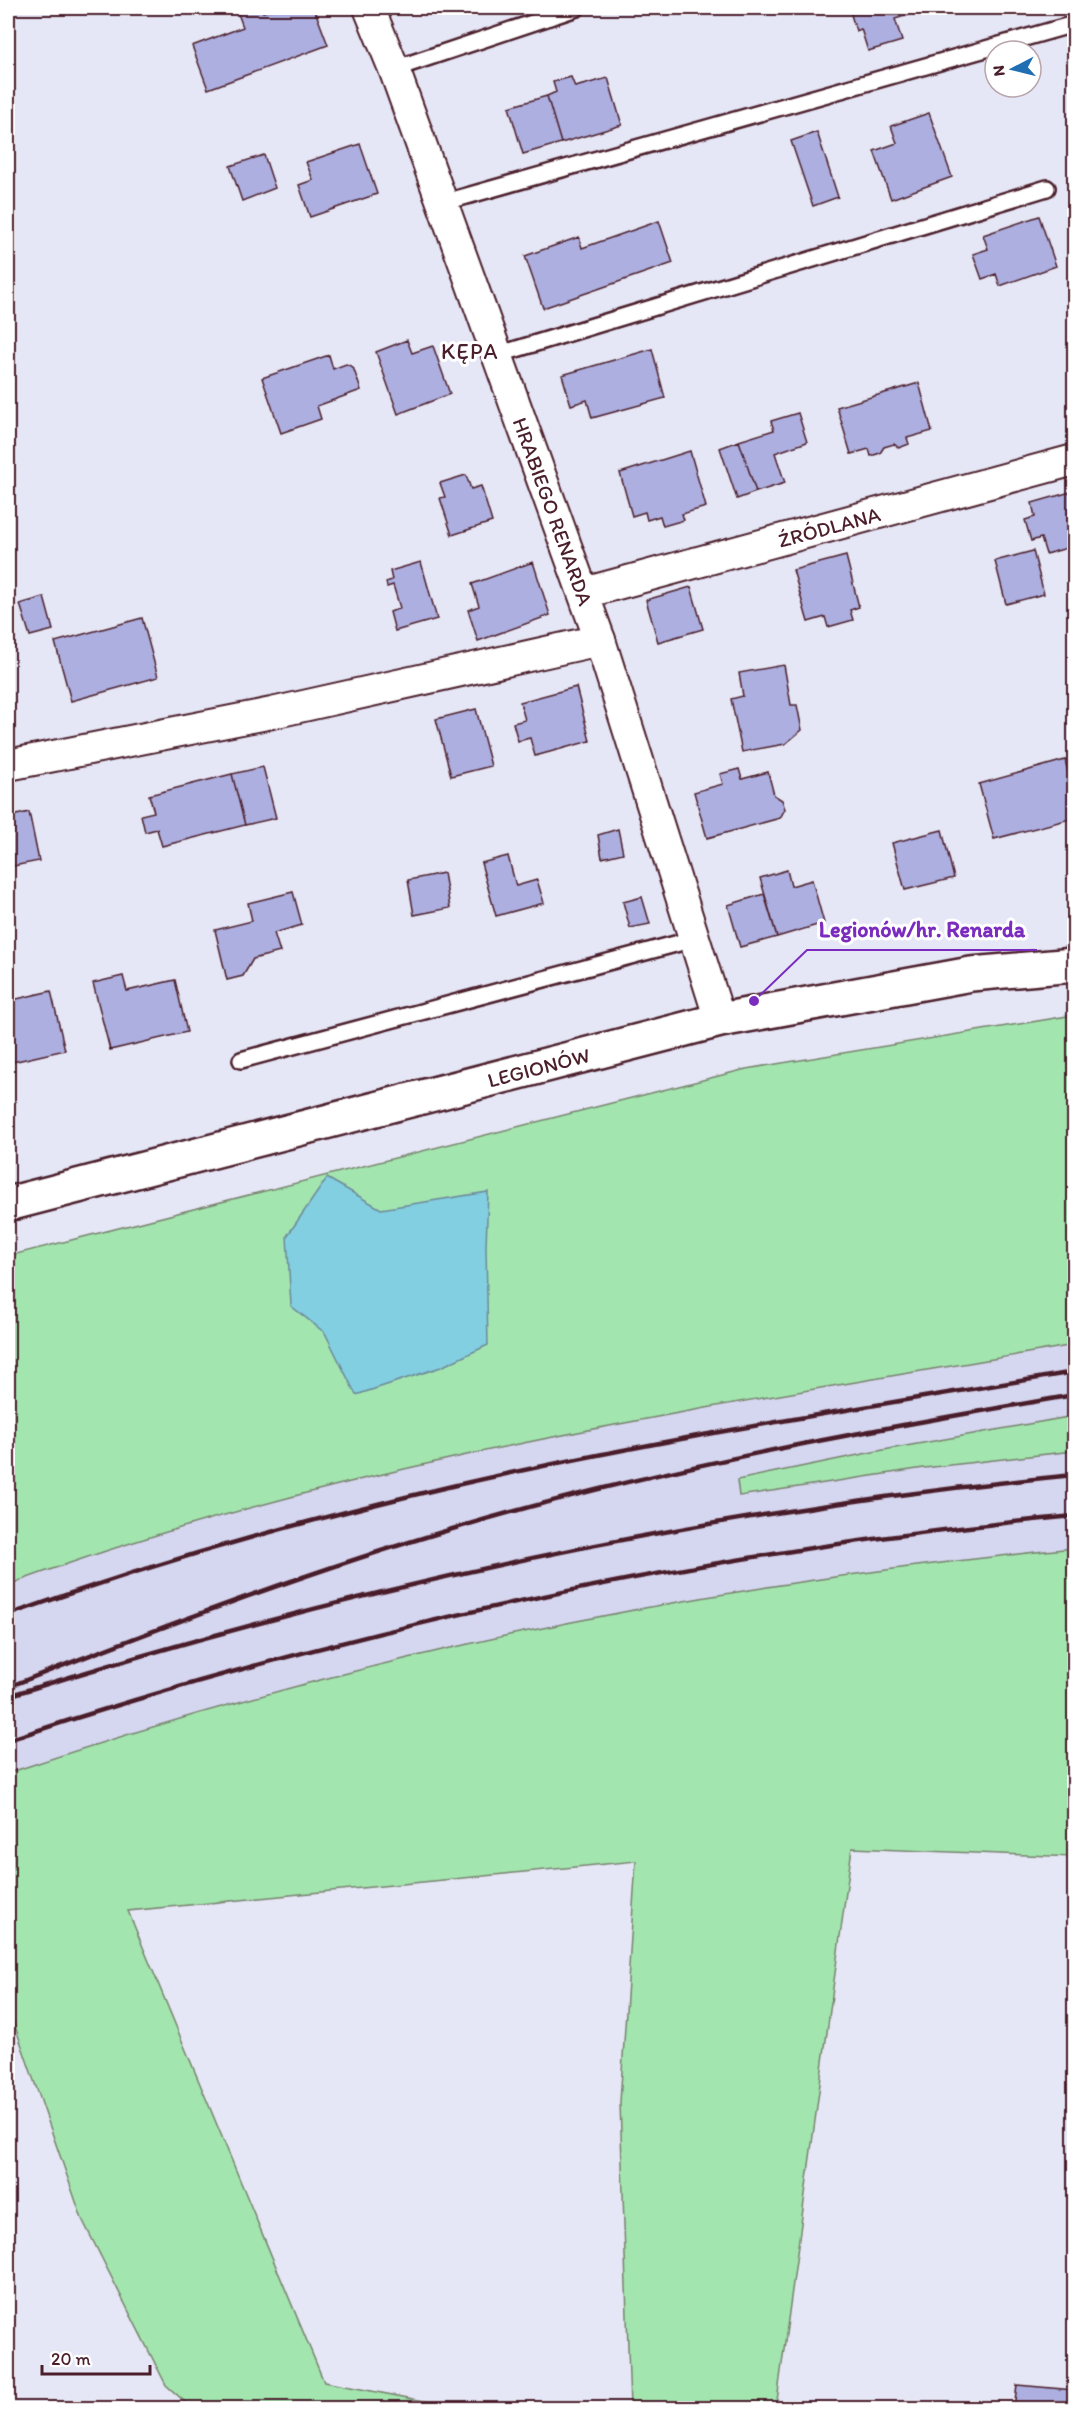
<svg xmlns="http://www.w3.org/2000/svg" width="1082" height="2416" font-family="Itim,sans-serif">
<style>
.built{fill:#d5d6ef}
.green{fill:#a3e5af;stroke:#76826d;stroke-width:1.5}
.water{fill:#82cfe1;stroke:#6c8998;stroke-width:1.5}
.building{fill:#adafe0;stroke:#4a1f2b;stroke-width:1.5}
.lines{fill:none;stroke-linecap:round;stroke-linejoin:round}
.lane-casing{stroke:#4a1f2b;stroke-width:20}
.street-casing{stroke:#4a1f2b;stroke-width:34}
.secondary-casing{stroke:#4a1f2b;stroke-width:38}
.lane{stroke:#fff;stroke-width:15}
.street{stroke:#fff;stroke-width:30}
.secondary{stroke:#fff;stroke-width:33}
.rail{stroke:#4a1f2b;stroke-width:4.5}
.labels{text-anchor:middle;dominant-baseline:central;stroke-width:6;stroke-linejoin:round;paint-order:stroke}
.street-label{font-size:21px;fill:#4a1f2b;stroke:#fff}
.neighbourhood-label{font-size:22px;letter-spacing:1.5px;fill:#4a1f2b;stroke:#fff}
.leader{fill:none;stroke:#7b2cbf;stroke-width:2}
.callout-dot{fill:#7b2cbf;stroke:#fff;stroke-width:2}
.callout-label{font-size:22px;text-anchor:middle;font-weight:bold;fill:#7b2cbf;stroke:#fff;stroke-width:6;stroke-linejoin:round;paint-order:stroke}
</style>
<rect width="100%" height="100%" fill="#e6e7f6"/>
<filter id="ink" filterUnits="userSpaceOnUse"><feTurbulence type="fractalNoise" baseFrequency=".0167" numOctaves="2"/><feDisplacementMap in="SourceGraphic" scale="12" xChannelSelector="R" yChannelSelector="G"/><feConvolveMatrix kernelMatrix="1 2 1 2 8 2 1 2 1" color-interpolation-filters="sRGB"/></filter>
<g filter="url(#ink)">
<!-- built -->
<path class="built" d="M1074 1345V1416L878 1451 737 1480 740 1496 924 1468 1074 1451V1548L779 1585 514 1634 247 1700 8 1773V1585L85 1557 204 1520 321 1488 418 1465 521 1442 646 1419Z"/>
<!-- green -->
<path class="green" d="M1074 1015V1345C715 1407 351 1458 8 1585V1256L746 1069Z
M1074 1416V1451L924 1468 739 1496 737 1480 878 1451Z
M1074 1548V1857L852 1848 776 2408H630L620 2102 636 1861 128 1911 324 2382 461 2408H192L166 2385 82 2219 8 2006V1773C258 1689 519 1625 780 1585 878 1570 976 1558 1074 1548Z"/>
<!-- water -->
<path class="water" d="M327 1178 381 1209 488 1192 486 1247 488 1345 441 1367 356 1395 325 1333 291 1306 287 1236Z"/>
<!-- building -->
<path class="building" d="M236 8H261L263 12 276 8H314L328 45 208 89 192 46 243 27Z
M849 8H929V9L895 19 902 41 868 51 861 29 856 31Z
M571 77 575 87 608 78 622 125 561 143 547 96 556 92 553 82Z
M547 96 561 143 523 154 509 107Z
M929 113 952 177 891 199 874 151 897 143 891 126Z
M817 132 838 197 813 206 791 141Z
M360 144 377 194 310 217 299 185 313 180 306 162Z
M264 155 275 188 242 201 230 166Z
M1039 216 1056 266 1000 286 996 274 982 279 973 254 988 249 983 235Z
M659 221 673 263 543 308 525 256 579 237 582 248Z
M407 340 412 353 433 346 450 394 398 414 376 352Z
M652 349 665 398 592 418 587 400 571 405 562 375Z
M329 355 333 369 346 364 353 367 361 390 317 406 321 419 281 433 262 378Z
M919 383 932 431 907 438 909 444 899 448 894 444 884 447 880 453 871 456 869 449 851 454 837 407Z
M798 413 807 442 775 453 785 483 756 492 739 441 774 430 771 421Z
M739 441 756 492 737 499 720 448Z
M690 451 706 507 682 514 684 520 663 526 660 516 647 520 645 512 632 516 620 473Z
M466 475 471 489 481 486 492 522 452 535 440 498 445 497 440 483Z
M1074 491V546L1046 554 1041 538 1031 541 1025 520 1035 517 1032 503Z
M1033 551 1044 594 1006 604 995 561Z
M846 556 859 607 850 610 853 620 828 627 825 617 808 622 793 570Z
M421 562 437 619 395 631 390 612 400 608 393 585 387 587 386 582 392 580 390 571Z
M533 562 550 615 478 641 468 610 479 606 472 584Z
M691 587 703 629 658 642 646 600Z
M44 597 53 630 30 636 20 604Z
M142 618 158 677 71 701 55 642Z
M784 665 791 705H797L802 730 785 744 742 752 731 699 743 696 739 673Z
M576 687 590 741 535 756 530 738 518 741 513 723 525 720 520 702Z
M476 709 491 766 451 776 436 719Z
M1074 758V796L1065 760Z
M1065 760 1074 796V818L994 839 979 784Z
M263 767 276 818 245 825 232 774Z
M739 769 742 779 768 772 774 795 782 800 785 809 780 818 707 838 694 792 723 784 720 774Z
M232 774 245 825 162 846 157 829 145 832 141 815 154 812 149 795Z
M29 812 39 861 8 867V817Z
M618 829 623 853 602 858 598 835Z
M942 830 954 878 905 890 892 843Z
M508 856 516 886 537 880 544 903 496 916 481 863Z
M787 870 791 886 812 880 824 923 777 937 760 878Z
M444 873 450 908 414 915 408 880Z
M293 892 302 925 274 933 280 952 253 959 243 976 227 980 215 930 252 921 248 903Z
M764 894 777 937 740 947 728 905Z
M642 897 650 924 630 928 623 902Z
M123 976 127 991 175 980 187 1032 110 1050 93 983Z
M51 991 65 1050 8 1063V1001Z
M1074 2197V2264H1072Z
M1017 2385 1074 2390V2408H1014Z"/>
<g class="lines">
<defs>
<path id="lane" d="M394 69 577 8
M442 203 1074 24
M497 355 1047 188
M241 1060 694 939"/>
<g id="street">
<path id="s1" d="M369 8 394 69 600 640 720 1020"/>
<path id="s2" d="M584 593 1074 460"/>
<path d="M8 765 272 713 600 640"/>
</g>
<g id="secondary">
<path id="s3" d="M8 1204 720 1020 971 974 1074 965"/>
</g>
</defs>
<!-- lane casing -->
<use href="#lane" class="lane-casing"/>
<!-- street casing -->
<use href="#street" class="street-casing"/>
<!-- secondary casing -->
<use href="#secondary" class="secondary-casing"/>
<!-- lane -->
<use href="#lane" class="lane"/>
<!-- street -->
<use href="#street" class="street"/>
<!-- secondary -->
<use href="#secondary" class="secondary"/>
<!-- rail -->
<path class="rail" d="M8 1615C153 1563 301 1521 452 1486 657 1439 867 1407 1074 1372
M8 1687C156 1629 306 1572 459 1527 661 1467 868 1430 1074 1395
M8 1696C358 1586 708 1510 1074 1475
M8 1740C354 1626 712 1550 1074 1516"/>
</g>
</g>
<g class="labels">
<!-- street labels -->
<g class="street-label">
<text stroke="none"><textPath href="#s1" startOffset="536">HRABIEGO RENARDA</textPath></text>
<text stroke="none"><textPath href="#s2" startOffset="254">ŹRÓDLANA</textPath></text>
<text stroke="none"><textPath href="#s3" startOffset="548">LEGIONÓW</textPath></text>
</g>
<!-- neighbourhood labels -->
<g class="neighbourhood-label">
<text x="470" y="351">KĘPA</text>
</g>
</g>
<!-- callouts -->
<path class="leader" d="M754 1001L807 950H1037"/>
<circle class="callout-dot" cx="754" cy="1001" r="6"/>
<g class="callout-label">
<text x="922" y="937">Legionów/hr. Renarda</text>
</g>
<!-- margin -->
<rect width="1082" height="2416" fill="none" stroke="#fff" stroke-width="30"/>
<rect x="15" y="15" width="1052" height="2386" fill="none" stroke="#4a1f2b" stroke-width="2" filter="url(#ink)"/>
<!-- north arrow -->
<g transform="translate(1013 69) rotate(263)"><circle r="28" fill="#ffffff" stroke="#b7a5aa" stroke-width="1.5"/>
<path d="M0-4.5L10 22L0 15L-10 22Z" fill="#1f6fb2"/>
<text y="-9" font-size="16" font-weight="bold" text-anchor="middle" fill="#4a1f2b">N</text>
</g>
<!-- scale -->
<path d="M42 2365v9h108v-9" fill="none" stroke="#4a1f2b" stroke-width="3"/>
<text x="51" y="2365" font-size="18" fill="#4a1f2b" stroke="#ffffff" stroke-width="4.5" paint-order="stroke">20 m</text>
</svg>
